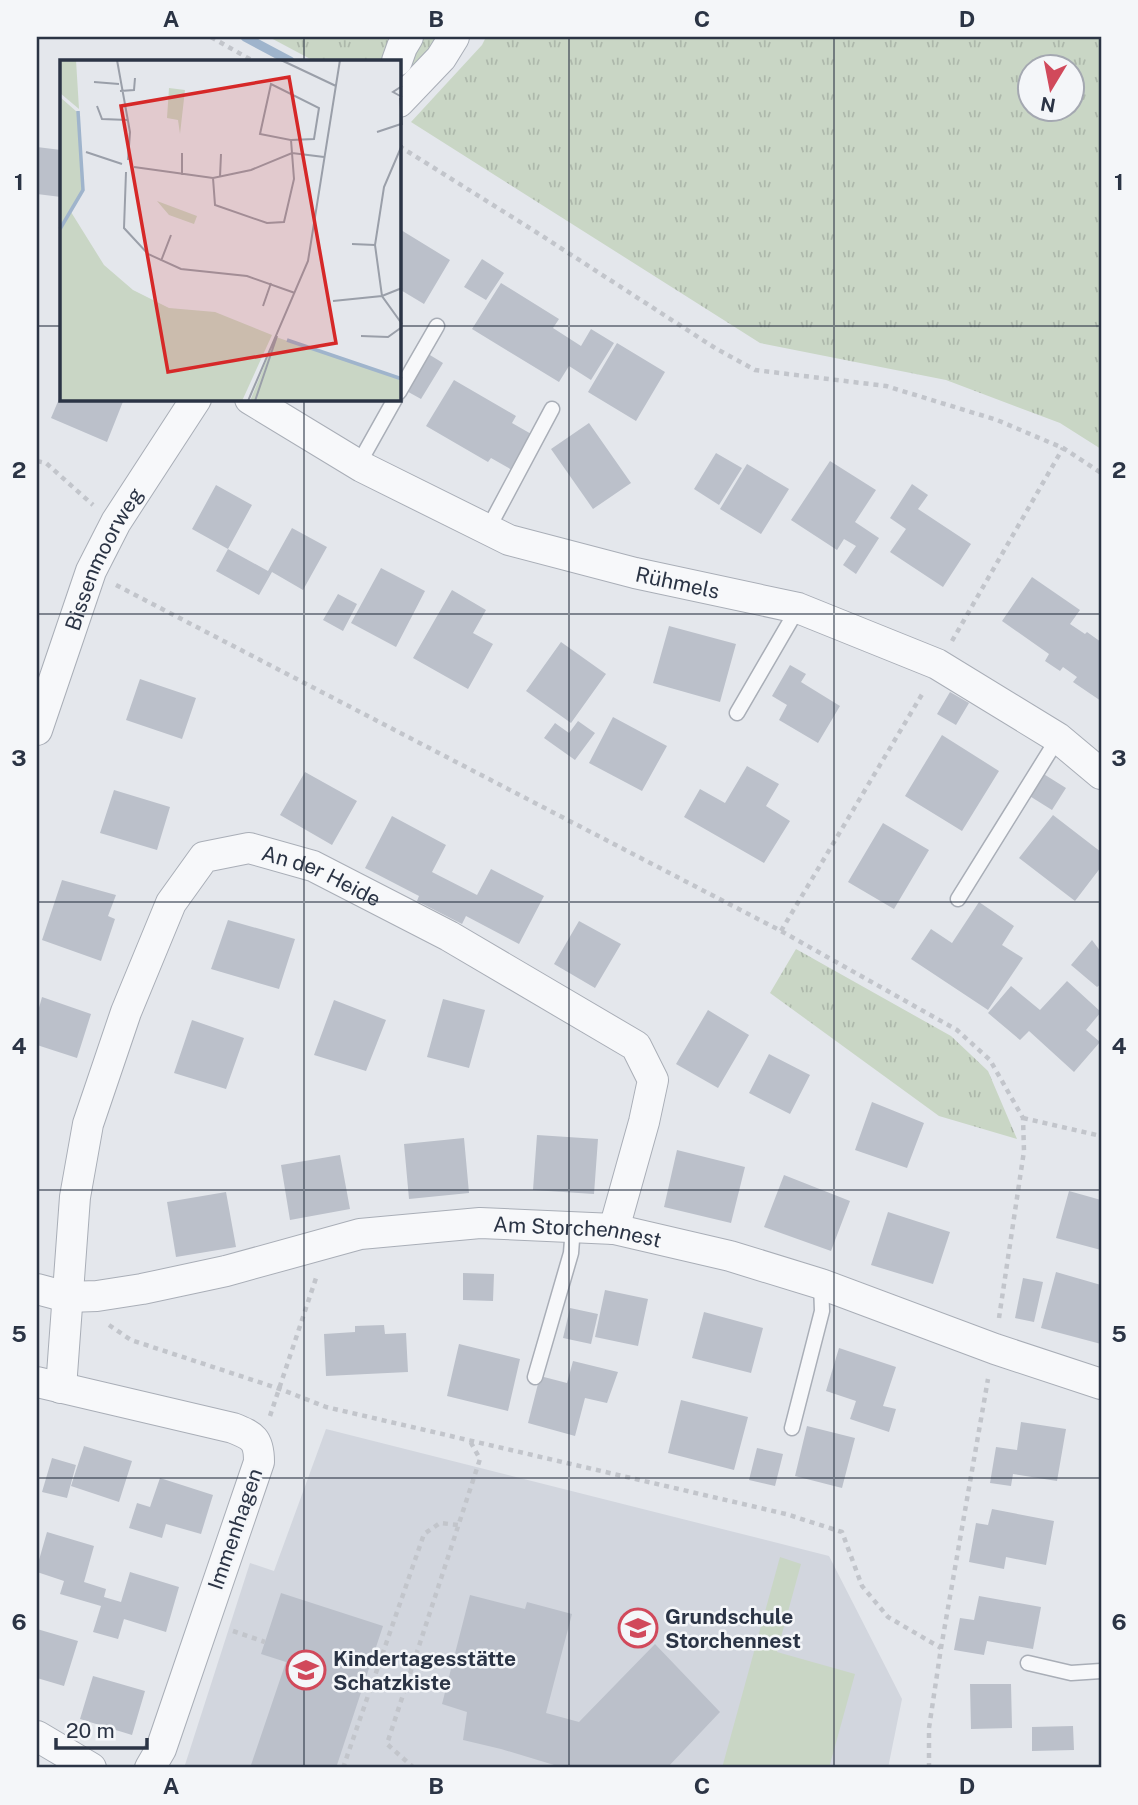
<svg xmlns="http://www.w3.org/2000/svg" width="1138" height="1805" font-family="'Public Sans',sans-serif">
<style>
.built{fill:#d2d6de}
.grass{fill:url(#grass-tufts);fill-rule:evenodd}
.pitch{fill:#c9d6c5}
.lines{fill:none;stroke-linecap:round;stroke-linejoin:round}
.stream{stroke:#9fb4cc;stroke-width:9}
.building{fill:#bbc0ca}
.service-casing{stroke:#a9aeb7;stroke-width:17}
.minor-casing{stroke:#a9aeb7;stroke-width:32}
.path{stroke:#c2c5cb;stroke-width:4.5;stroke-dasharray:5 5;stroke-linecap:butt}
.service{stroke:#f7f8fa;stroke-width:14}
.minor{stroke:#f7f8fa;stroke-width:30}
.grid{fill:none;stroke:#2b3445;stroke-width:2;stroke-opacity:0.55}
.labels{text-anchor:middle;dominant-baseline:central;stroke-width:5;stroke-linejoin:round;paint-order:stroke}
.street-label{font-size:21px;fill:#2b3445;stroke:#f4f6f9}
.poi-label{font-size:21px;font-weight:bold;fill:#2b3445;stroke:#f4f6f9;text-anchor:start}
.inset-river{fill:none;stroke:#9fb4cc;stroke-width:3.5}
.inset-road{fill:none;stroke:#9a9fa9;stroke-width:2}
.view{fill:#d62828;fill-opacity:0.15;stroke:#d62828;stroke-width:3.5}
.inset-edge{fill:none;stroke:#2b3445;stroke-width:3.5}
.neatline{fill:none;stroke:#2b3445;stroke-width:2.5}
.grid-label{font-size:23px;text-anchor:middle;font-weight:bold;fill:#2b3445}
</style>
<defs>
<pattern id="grass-tufts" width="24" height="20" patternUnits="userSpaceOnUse" patternTransform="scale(1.75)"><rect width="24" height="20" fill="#c9d6c5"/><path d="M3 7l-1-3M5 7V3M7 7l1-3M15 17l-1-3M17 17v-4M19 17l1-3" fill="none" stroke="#adb8ab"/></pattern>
</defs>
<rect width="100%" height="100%" fill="#e4e7ec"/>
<!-- built -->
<path class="built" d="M326 1429 829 1556 902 1699 888 1768H184L250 1563 274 1571Z"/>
<!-- grass -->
<path class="grass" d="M269 37H446L399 96V61H314Z
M486 37H1101V449L1060 423 946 380 760 343 411 122 482 45ZM1030 66H1072V108H1030Z
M796 949 951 1036 988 1071 1017 1139 939 1116 770 993Z"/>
<!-- pitch -->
<path class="pitch" d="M780 1557 801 1564 777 1652 855 1674 829 1768H722Z"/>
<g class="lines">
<!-- stream -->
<path class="stream" d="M245 37 290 61"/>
</g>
<!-- building -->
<path class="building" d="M37 147 61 150V197L37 194Z
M401 230 450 260 424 304 399 289V233Z
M482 259 504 273 486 300 464 287Z
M501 283 559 319 553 328 581 346 591 329 614 343 591 380 569 366 559 382 472 329Z
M617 343 665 372 636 421 588 392Z
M425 352 443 363 421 399 403 389Z
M454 380 516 416 512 423 533 435 512 470 491 458 488 462 426 426Z
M59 399H124L107 442 51 418Z
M589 423 631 483 593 509 551 449Z
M716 453 742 468 719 505 694 489Z
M830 461 876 490 855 522 879 538 856 574 843 565 856 546 844 539 837 550 791 520Z
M747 464 789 489 761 534 720 509Z
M912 484 928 495 918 509 971 544 943 587 890 552 906 529 890 518Z
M216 485 252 505 228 549 268 571 292 528 327 547 303 590 272 572 259 595 216 571 228 549 192 529Z
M381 568 425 591 396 647 351 623Z
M1032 577 1080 610 1070 624 1085 634 1087 632 1101 642V701L1073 682 1077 677 1063 667 1060 671 1045 661 1049 654 1002 621Z
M452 590 486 610 473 633 493 644 468 689 413 658Z
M338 594 357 604 343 631 323 620Z
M669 626 736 644 720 702 653 683Z
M561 642 606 674 571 723 526 691Z
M790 665 806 674 801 682 840 706 818 743 779 720 787 705 772 696Z
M140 679 196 698 182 739 126 720Z
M950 692 969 703 956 725 937 714Z
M613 717 667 746 642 791 589 763Z
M578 721 595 733 575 760 544 738 555 723 569 733Z
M942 735 999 771 962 831 905 796Z
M747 766 779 784 766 806 790 821 764 863 684 817 700 789 725 803Z
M305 772 357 801 332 845 280 815Z
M1042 773 1066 788 1052 810 1028 795Z
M114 790 170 807 157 850 100 833Z
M1053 815 1101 852V867L1075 901 1019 858Z
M392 816 446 845 432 872 477 895 491 869 544 896 519 944 466 916 462 924 417 901 419 896 365 868Z
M883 823 929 850 894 909 848 882Z
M62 880 116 895 108 916 115 919 101 961 42 940Z
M979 902 1014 926 1002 945 1023 958 988 1010 911 959 931 929 952 943Z
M228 920 295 939 279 989 211 969Z
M579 921 621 944 595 988 554 964Z
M1092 940 1101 952V984L1097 987 1071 965Z
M1067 981 1101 1012 1086 1030 1100 1042 1074 1072 1029 1031 1020 1040 988 1013 1011 986 1040 1010Z
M42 997 91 1014 77 1058 37 1045V1015Z
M443 999 485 1010 469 1068 427 1057Z
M334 1000 386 1020 366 1071 314 1055Z
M708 1010 749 1035 718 1088 676 1064Z
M192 1020 244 1038 226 1089 174 1073Z
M769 1054 810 1075 790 1114 749 1093Z
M872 1102 924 1123 907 1168 855 1150Z
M537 1135 598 1139 594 1194 533 1190Z
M464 1138 469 1193 409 1199 404 1144Z
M677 1150 745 1167 731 1223 664 1207Z
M340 1155 350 1209 290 1220 281 1165Z
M784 1175 850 1201 831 1251 764 1227Z
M1069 1191 1101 1200V1250L1056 1238Z
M226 1192 236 1247 176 1257 167 1202Z
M888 1212 950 1232 933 1284 871 1265Z
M1056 1272 1101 1285V1344L1041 1328Z
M463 1273 494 1274 493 1301 463 1300Z
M1023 1278 1043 1282 1034 1322 1015 1318Z
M605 1290 648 1299 638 1346 595 1337Z
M570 1308 598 1314 591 1344 563 1338Z
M704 1312 763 1328 751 1373 692 1358Z
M384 1325 385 1334 406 1333 408 1372 326 1376 324 1334 355 1332V1326Z
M459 1344 520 1359 508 1411 447 1396Z
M839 1348 896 1367 883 1406 896 1409 889 1432 850 1419 856 1401 826 1391Z
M573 1361 618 1372 607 1403 585 1398 575 1436 528 1423 540 1376 567 1383Z
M681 1400 748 1417 734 1470 668 1453Z
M1021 1422 1066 1429 1057 1481 1013 1474 1011 1486 990 1483 996 1447 1017 1450Z
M807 1426 855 1438 842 1488 795 1476Z
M84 1446 132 1461 119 1502 71 1486Z
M757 1448 783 1454 775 1486 749 1480Z
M52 1458 76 1465 67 1498 42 1492Z
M160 1478 213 1495 201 1534 166 1524 162 1538 129 1528 137 1503 150 1507Z
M992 1509 1054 1521 1046 1565 1006 1557 1004 1569 969 1562 976 1523 988 1525Z
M47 1532 94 1546 84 1582 106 1589 104 1597 121 1602 130 1572 179 1587 166 1632 124 1619 118 1639 93 1632 101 1606 60 1594 64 1581 37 1572V1567Z
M281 1593 383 1626 336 1768H250L286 1662 261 1654Z
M470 1595 525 1609 527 1602 572 1614 546 1713 579 1722 655 1644 720 1712 667 1768H564L501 1749 463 1740 467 1712 442 1704Z
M979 1596 1041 1607 1033 1649 987 1641 984 1655 954 1650 960 1618 974 1620Z
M37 1629 78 1641 64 1686 37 1678Z
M93 1676 145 1691 132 1735 80 1719Z
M970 1684H1011L1012 1728 971 1729Z
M1073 1726 1074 1750 1032 1751V1727Z"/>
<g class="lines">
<defs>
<path id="service" d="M399 392 437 326
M358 465 395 399
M488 529 552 409
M737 713 798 608
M958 899 1058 738
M535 1377 571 1253 573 1227
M792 1428 822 1311 821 1284
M1028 1663 1071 1673 1101 1671"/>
<g id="minor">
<path d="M397 61 402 47 408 37"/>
<path d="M399 102 441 58 454 37"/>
<path id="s1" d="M250 399 362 467 509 540 635 573 798 608 937 664 1058 738 1101 774"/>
<path id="s2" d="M37 730 91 571 116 522 196 399"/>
<path id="s3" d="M37 1289 67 1297 97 1296 142 1289 226 1271 360 1234 480 1223 614 1229 730 1256 821 1284 995 1349 1101 1384"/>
<path d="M37 1382 233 1428C253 1436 259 1439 259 1462L161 1749 150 1768"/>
<path id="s4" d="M61 1388 75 1197 88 1124 126 1012 171 903 204 857 249 848 313 866 449 936 636 1046 653 1080 644 1122 614 1229"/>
<path d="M37 1736 91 1768"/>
</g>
</defs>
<!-- service casing -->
<use href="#service" class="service-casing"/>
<!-- minor casing -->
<use href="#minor" class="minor-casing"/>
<!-- path -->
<path class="path" d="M211 37 253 61
M399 146 536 232 715 348 755 370 886 386 997 420 1063 448 1101 473
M37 461 46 463 93 505
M116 585 781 931 957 1030 990 1060 1023 1118 1024 1151 999 1318
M952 641 1063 448
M781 931 924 691
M1023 1118 1101 1136
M109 1325 131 1340 280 1389 326 1407 786 1514 842 1532 862 1586 888 1617 941 1648
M270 1416 317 1275
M233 1631 265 1642
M343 1768 424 1534 440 1523 458 1525
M414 1768 387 1744 480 1459 470 1441
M929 1768V1728L941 1648 988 1379"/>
<!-- service -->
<use href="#service" class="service"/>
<!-- minor -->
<use href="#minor" class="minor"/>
</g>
<!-- grid -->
<path class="grid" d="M304 37V61M569 37V1768M834 37V1768M37 326H61M399 326H1101M304 399V1768M37 614H1101M37 902H1101M37 1190H1101M37 1478H1101"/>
<!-- icons -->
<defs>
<symbol id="school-ring" viewBox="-11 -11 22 22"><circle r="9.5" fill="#f4f6f9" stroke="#d1495b" stroke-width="1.5"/><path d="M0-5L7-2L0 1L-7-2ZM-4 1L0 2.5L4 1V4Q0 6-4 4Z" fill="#d1495b"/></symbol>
</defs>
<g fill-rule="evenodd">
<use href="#school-ring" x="616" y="1606" width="44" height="44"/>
<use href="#school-ring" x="284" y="1648" width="44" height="44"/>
</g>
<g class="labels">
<!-- street labels -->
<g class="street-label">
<text stroke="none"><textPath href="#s2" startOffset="184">Bissenmoorweg</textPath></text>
<text stroke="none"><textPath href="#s1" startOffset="469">Rühmels</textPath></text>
<text stroke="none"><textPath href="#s4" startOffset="682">An der Heide</textPath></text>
<text stroke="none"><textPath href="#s3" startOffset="550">Am Storchennest</textPath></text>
<text transform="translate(235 1529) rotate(-71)">Immenhagen</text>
</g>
<!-- poi labels -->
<g class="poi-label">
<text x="665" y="1616">Grundschule<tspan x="665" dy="24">Storchennest</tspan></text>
<text x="333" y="1658">Kindertagesstätte<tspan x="333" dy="24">Schatzkiste</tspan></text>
</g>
</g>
<!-- overview -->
<g transform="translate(60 60)">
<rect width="341" height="341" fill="#e4e7ec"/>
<path d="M0 0H16L19 49 0 33ZM0 37 17 52 22 130 0 167ZM97 141 137 156 134 164 109 155ZM11 152 44 205 73 230 109 248 155 252 212 275 182 341H0V172ZM216 277 341 320V341H190Z" fill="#c9d6c5"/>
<path d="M109 28 125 30 120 74 118 60 107 58Z" fill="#c9d6c5"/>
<path class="inset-river" d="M0 169 23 130 18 51M227 280 342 319"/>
<path class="inset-road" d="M57 0 70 72 68 100M221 0 276 26M34 22 59 24M342 26 333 32 342 37M60 31 74 30 75 18M340 38 342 65M37 46 42 59 68 60M317 72 341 64M342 85 324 127 315 185 322 236 342 264M26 92 62 104M74 107 153 118 191 110 232 93 264 97M66 112 64 168 88 194 121 209 187 216 235 233M122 115V93M160 117 161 94M153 118 155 145 207 163 224 162 234 119 231 80 200 74 211 24 259 48 254 79 231 80M292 184 315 185M101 201 111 175M273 241 322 236 342 228M203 246 211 223M301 276 328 277 342 267M188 341 248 201 280 0M195 341 217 276"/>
<path class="view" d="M229 17 276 283 108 312 61 46Z"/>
<rect width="341" height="341" class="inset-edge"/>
</g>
<!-- border -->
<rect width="1138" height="1805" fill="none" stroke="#f4f6f9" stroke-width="77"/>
<!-- north arrow -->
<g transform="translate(1051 88) rotate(190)"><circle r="33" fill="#f4f6f9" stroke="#a4a8b1" stroke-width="2"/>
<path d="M0-5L12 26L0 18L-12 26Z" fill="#d1495b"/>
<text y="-10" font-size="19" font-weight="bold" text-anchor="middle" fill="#2b3445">N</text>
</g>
<!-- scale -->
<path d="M56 1738v10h91v-10" fill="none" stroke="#2b3445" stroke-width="3.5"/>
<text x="66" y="1738" font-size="21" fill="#2b3445" stroke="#f4f6f9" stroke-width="5" paint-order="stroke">20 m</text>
<rect x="38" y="38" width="1062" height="1728" class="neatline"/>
<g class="grid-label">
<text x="171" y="27">A</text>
<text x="436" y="27">B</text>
<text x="702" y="27">C</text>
<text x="967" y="27">D</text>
<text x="19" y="190">1</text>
<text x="1119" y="190">1</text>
<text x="19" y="478">2</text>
<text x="1119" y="478">2</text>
<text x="19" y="766">3</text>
<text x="1119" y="766">3</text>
<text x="19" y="1054">4</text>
<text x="1119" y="1054">4</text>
<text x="19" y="1342">5</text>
<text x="1119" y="1342">5</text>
<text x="19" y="1630">6</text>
<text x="1119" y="1630">6</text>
<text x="171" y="1794">A</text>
<text x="436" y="1794">B</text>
<text x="702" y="1794">C</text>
<text x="967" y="1794">D</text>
</g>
</svg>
